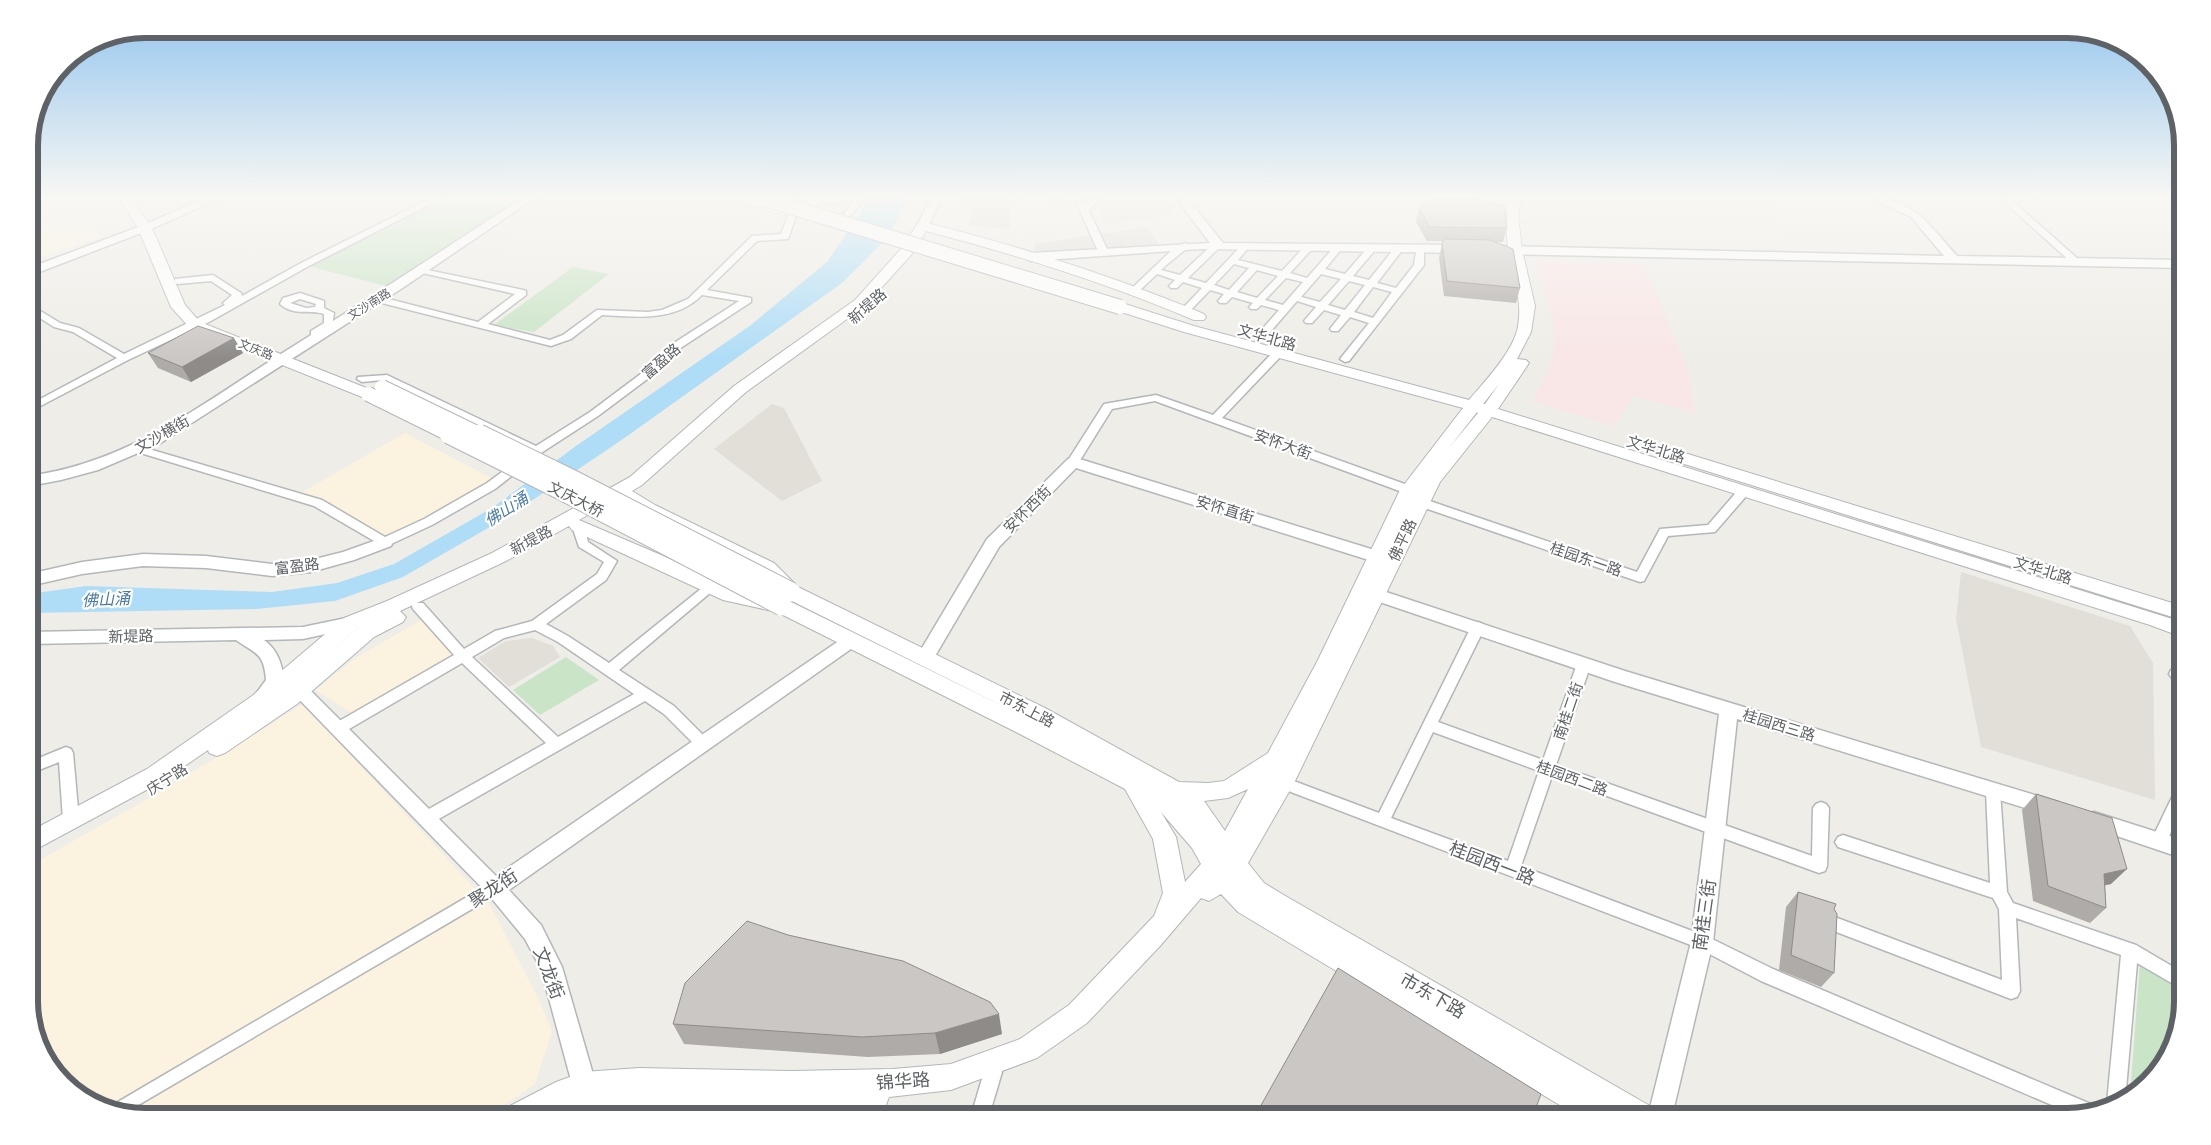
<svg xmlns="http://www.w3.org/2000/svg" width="2211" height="1145" font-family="Quicksand,'Noto Sans SC',sans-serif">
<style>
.commercial{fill:#fbf3e0}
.industrial{fill:#dedcd9}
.education{fill:#e2ded8}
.medical{fill:#f9e6e6}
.green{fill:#c9e4c6}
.water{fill:#afddf7}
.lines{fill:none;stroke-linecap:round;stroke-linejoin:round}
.pedestrian-casing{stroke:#b4b7ba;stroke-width:16}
.minor-casing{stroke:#b4b7ba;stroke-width:3}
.tertiary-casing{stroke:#b4b7ba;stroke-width:3}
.secondary-casing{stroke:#b3b6ba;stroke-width:2}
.pedestrian{stroke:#fff;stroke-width:13}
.minor{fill:#fff;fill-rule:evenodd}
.tertiary{fill:#fff;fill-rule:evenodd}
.secondary{fill:#fff;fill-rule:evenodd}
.secondary-bridge-far1-casing{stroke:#b3b6ba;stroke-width:16;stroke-linecap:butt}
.secondary-bridge-casing{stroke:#b3b6ba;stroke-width:21;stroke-linecap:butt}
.secondary-bridge-far1{stroke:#fff;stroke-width:14}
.secondary-bridge{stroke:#fff;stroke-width:19}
.wall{fill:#afaba9}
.shaded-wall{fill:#8e8b89}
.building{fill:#cbc7c4;stroke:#8e8b89}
.labels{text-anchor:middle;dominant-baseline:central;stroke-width:4.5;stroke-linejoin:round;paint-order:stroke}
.far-street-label{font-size:12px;fill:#5e6266;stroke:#fff}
.street-label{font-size:15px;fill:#5e6266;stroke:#fff}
.water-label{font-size:16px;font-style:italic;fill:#497aa0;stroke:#fff}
.near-street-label{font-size:18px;fill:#5e6266;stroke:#fff}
.rim{fill:none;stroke:#5e6266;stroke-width:6}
</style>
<rect width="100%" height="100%" fill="#efede7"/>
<!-- commercial -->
<path class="commercial" d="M81 215 100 237 29 261V230Z
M405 433 497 481 385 542 296 496Z
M421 620 454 657 353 714 316 690 354 659Z
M303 704 490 905 537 996 552 1031 535 1084 489 1116H145L93 1104 48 1065 29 1008V866L160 792Z"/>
<!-- industrial -->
<path class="industrial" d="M957 198H1008L1011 229 968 225 976 201 956 200Z
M1146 227 1159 244 1036 254 1035 244Z"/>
<!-- education -->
<path class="education" d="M1098 198H1163L1173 214 1106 224 1104 222 1101 209 1088 210Z
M772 404 784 408 822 481 782 501 714 449Z
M1961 572 2130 626 2153 663 2155 800 1981 747 1956 619Z
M532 638 553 646 560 657 509 687 478 658 506 641Z"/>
<!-- medical -->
<path class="medical" d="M1537 262 1643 264 1689 373 1694 413 1633 395 1614 426 1533 401 1549 367 1555 346 1553 319Z"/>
<!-- green -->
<path class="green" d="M447 198H530L394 288 304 265Z
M573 267 609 274 534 332 494 325Z
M566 657 599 680 540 715 513 690Z
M2140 963 2182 989V1000L2170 1052 2130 1095Z"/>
<!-- water -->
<path class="water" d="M870 198H909L886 239 842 283 623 439 509 516 403 577 335 601 257 609 29 613V594L86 586 272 592 337 583 394 564 492 508 576 446 751 325 828 261Z"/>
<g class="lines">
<defs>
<path id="pedestrian" d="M117 1110 495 888"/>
<path id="minor" d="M431 198H442L307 267 209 322 128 360 29 412V405L117 358 73 332 54 327 29 311V304L60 323 79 328 124 354 225 305 223 303 232 295 211 281 178 284 175 283V279L213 275 241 293 242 296 301 263Z
M817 198H865L849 218 846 219 842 216 854 201 831 204Z
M1053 198H1066L1062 201Z
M1074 198H1082L1085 204 1091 198H1100L1089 211 1108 251 1106 253 1098 251Z
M2000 198H2009L2078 259V263H2072Z
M793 210 797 213 788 239 757 241 707 290 751 298V302L682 347 666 365 598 416 541 453 495 489 432 525 389 545H381L314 506 134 451 132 449 138 446 142 447 322 500 385 537 424 519 487 483 529 452 382 380 362 382 357 379 358 377 387 375 536 446 590 412 658 361 674 343 739 301 702 295C675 322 637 317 602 315L571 339 551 346 374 301V297L377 296 478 322 515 294 418 272V268L523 290 526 291V295L488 324 550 340 563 335 597 310 648 312 662 310 688 299 752 236 781 234 789 213Z
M1185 243 1189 246C1181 254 1170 261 1161 270L1180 275 1213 244H1219V248L1188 278 1206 283 1243 244 1246 243 1250 246 1238 260 1282 271 1307 244H1313V248L1290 273 1307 278 1336 245 1339 244 1343 247 1325 269 1345 274 1370 245H1376V249L1353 276 1369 280 1397 245H1403V249L1377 283 1396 288 1414 265 1417 245 1424 247V265L1349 361 1345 362 1340 359 1369 323 1350 317 1338 331H1332L1330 329 1341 315 1324 310 1312 323H1306L1304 321 1316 307 1297 301 1266 337 1262 338 1257 335 1279 310 1261 305 1257 309H1251L1249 307 1253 303 1232 297 1226 303H1220L1218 301 1224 294 1210 290 1188 313H1182V309L1202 288 1183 282 1177 288H1171L1169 286 1175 280 1157 274 1137 293H1131V289L1172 250ZM1234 264 1249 268 1229 290 1214 285ZM1257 270 1278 276 1257 298 1237 292ZM1321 274 1341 279 1320 302 1301 297ZM1286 278 1303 282 1283 305 1265 300ZM1349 281 1365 285 1345 310 1328 305ZM1373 287 1392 292 1373 318 1354 312Z
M300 293 324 301V308L334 313 332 326 319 335H311V331L324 323V314C310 309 295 317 280 304L283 298ZM300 299 316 304 315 307 306 308 290 303Z
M1279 349 1284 352 1283 354 1222 418 1413 487 1415 490 1413 493H1405L1155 401 1112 409 1077 465H1069L1067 462 1104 404 1156 395 1213 415 1275 350Z
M1744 487 1748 488 1750 491 1748 494 1715 532 1668 536 1644 581 1640 582 1416 505 1414 502 1420 498 1424 499 1637 572 1660 529 1708 525 1740 488Z
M578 522 584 526 588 542 617 561 606 580 546 624 568 636 609 663 707 584H715L717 587 619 670 674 706 708 740 710 744 708 748 703 750 698 748 664 714 645 701 430 824 425 825 420 824 417 819 420 814 546 743 462 663 344 732 339 734 334 732 332 728 334 724 454 655 413 609 412 606 413 603H423L464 649 495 631 532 621 597 574 604 562 579 547 572 526ZM535 630 558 642 634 694 558 737 472 657 504 638Z
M1478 622 1483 624 1485 627 1438 722 1543 760 1577 664 1579 660H1589L1591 664 1556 765 1812 856 1813 808 1816 804 1821 802 1826 804 1829 808 1827 866 1825 871 1819 873 1552 776 1521 866 1708 937 1773 969 2093 1105 2095 1109 2073 1114 1761 981 1696 947 1278 787 1276 783 1278 779 1283 777 1379 813 1471 627 1473 624ZM1433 732 1539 771 1508 861 1391 818Z
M2176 669 2182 672V686L2177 685 2169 674 2171 670Z
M66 747 71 749 73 753 79 820 76 825 71 826 66 825 63 820 59 762 29 774V762Z
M1993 785 1998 787 2000 791 2007 892 2013 903 2136 945 2182 972V989L2137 963 2125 1101 2108 1105 2107 1103 2121 955 2016 918 2020 991 2017 997 2011 999 1826 928 1824 923 1826 918 1832 916 2002 980 1999 909 1993 898 1838 847 1835 842 1838 837 1843 835 1990 883 1986 791 1988 787Z
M2182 785V807L2167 841 2164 846 2159 848 2154 846 2151 841 2175 791 2177 787Z
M993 1063 999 1066 1002 1072 989 1116H971L984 1072 987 1066Z"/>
<path id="tertiary" d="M206 198H221L149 230 29 276V268L141 226Z
M522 198H535L404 287 159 444 98 470 61 480 29 486V476C129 462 199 406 281 354 362 303 442 251 522 198Z
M931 198H942L927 228H919L917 226Z
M1176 198H1187L1223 243 1462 245 1468 249 1462 253 1200 249 1031 261 1025 257 1031 253 1210 243Z
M1870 198C1914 198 1930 226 1957 256L2182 260V268L1499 254 1493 250 1499 246 1944 256 1911 217Z
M1073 457 1384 553 1386 557 1384 561 1378 562 1372 561 1076 468 999 547 931 663 925 665 919 663 916 658 919 653 987 539 1068 459Z
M385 537 391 538 393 542 391 546 354 560 311 572 272 576 206 568 143 566 82 574 29 586V574L82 562 143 554 206 556 272 564 311 560 343 552Z
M1377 589 1625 671 2051 800 2058 802 2061 808 2058 814 2051 816 1737 719 1713 942 1672 1116H1648L1691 942 1719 714 1615 682 1371 599 1369 595 1371 591Z
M351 617 357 619 359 623 357 627 303 639 264 640C278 650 282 664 284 681 278 692 271 704 258 700L255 695 266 680C264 653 256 654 236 640L29 644V632L303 627Z
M852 634 858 636 861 640 858 644 509 890 541 925 562 967 599 1095 595 1103 587 1107 579 1103 575 1095 541 969 525 939 488 894 290 690 293 685 299 683 305 685 496 876 846 636Z
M2094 812 2182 840V858L2087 826 2084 820 2087 814Z"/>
<path id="secondary" d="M119 198H131L152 228 185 305 200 322 374 391 376 394 374 397H362L190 328 171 307 138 228Z
M738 198H758L794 209 811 198H825C801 229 770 210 740 201Z
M1509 198H1521L1518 216 1522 250 1535 306 1531 332 1517 359 1526 360 1529 363 1498 409 2182 622V637L2150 625 1492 417 1440 482 1294 783 1248 863 1264 883 1282 894 1650 1106 1654 1116H1578L1238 912 1221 894 1209 901 1201 898 1160 946 1087 1023 1037 1058 951 1090 889 1097 886 1105 876 1109 813 1114 652 1109 618 1113 606 1116H506L510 1106 556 1082 584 1072 639 1068 792 1071 893 1069 951 1064 1020 1039 1069 1005 1154 916 1163 893 1153 839 1125 789 1018 733 777 612 723 600 572 530 569 526 506 561 400 611 406 617 403 622 374 637 297 704 225 753 217 756 209 753 208 750 163 781 29 853V832L147 769 252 696 344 618 387 601 492 553 630 477 734 386 855 300 901 249 918 223 923 222C1019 246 1113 276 1204 314L1206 317 1204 320H1194C1107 283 1018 255 926 231L911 255 865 306 746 392 642 485 632 491 655 505 774 563 798 587 1045 708 1179 782 1208 783 1224 781 1268 753 1318 660 1400 490 1463 408 1184 332 1115 310 1113 307 1115 304H1125L1194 326 1469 400C1485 381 1510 355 1517 331 1524 303 1513 278 1509 251 1505 234 1506 216 1509 198ZM1499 384 1485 404H1483ZM1477 412 1478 413 1449 448ZM618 498 643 513 760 573 784 597 1013 711 789 601 735 589 661 555 579 520ZM359 627 330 652 358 628ZM1248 789 1225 831 1204 801 1228 798ZM1161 812 1192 848 1201 864 1185 882 1176 837Z
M1665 447 2182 606V620L1659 456 1657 452 1659 448Z"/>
</defs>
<!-- pedestrian casing -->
<use href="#pedestrian" class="pedestrian-casing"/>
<!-- minor casing -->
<use href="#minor" class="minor-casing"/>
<!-- tertiary casing -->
<use href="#tertiary" class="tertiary-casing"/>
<!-- secondary casing -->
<use href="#secondary" class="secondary-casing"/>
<!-- pedestrian -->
<use href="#pedestrian" class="pedestrian"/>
<!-- minor -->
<use href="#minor" class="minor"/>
<!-- tertiary -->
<use href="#tertiary" class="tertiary"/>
<!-- secondary -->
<use href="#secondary" class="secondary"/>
<defs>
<path id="secondary-bridge-far1" d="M761 198 1120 307
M382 387 481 435
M368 394 451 435"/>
<path id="secondary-bridge" d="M449 434 561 490 782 606
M479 434 575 481 791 592"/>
</defs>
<!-- secondary-bridge-far1 casing -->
<use href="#secondary-bridge-far1" class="secondary-bridge-far1-casing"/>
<!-- secondary-bridge casing -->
<use href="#secondary-bridge" class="secondary-bridge-casing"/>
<!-- secondary-bridge-far1 -->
<use href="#secondary-bridge-far1" class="secondary-bridge-far1"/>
<!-- secondary-bridge -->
<use href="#secondary-bridge" class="secondary-bridge"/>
</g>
<!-- wall -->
<path class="wall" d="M1419 208 1507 228 1503 242H1496L1520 288 1516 303 1444 296 1439 258 1442 243 1443 241H1427L1416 222Z
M148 353H243L191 382 158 368Z
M2036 794 2111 884 2105 885 2106 908 2090 923 2033 901 2022 810Z
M1798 892 1834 909V973L1821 987 1779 970 1786 907Z
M673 1024 1002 1034 940 1054 868 1057 684 1044Z"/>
<!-- shaded-wall -->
<path class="shaded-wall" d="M234 338 243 353 191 382 182 367Z
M2127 869 2111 884 2088 889 2104 874Z
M999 1014 1002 1034 940 1054 935 1033Z"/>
<!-- building -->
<path class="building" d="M1433 198H1471L1504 206 1507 228 1430 227 1419 208Z
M1445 239 1490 240 1513 249 1520 288 1447 281 1442 243Z
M198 326 234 338 182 367 148 353Z
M2036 794 2112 818 2127 869 2104 874 2106 908 2048 886Z
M1798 892 1836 904 1834 909 1837 914 1834 973 1791 955Z
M747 921 788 935 903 961 990 1002 999 1014 935 1033 862 1037 673 1024 685 983Z
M1338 968 1541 1094 1533 1116H1255Z"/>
<!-- sky -->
<linearGradient id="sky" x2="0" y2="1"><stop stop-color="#91c4ee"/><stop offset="0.55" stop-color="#f8f7f4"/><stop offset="1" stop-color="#f8f7f4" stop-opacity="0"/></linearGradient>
<rect width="2211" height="358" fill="url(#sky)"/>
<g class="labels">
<!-- far-street labels -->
<g class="far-street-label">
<text transform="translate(369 304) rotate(-32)">文沙南路</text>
<text transform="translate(256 349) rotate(22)">文庆路</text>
</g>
<!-- street labels -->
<g class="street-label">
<text transform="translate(867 306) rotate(-41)">新堤路</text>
<text transform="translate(1267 337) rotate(16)">文华北路</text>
<text transform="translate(661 361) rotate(-41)">富盈路</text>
<text transform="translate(162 434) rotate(-30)">文沙横街</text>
<text transform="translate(1283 444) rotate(20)">安怀大街</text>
<text transform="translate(1656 449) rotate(17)">文华北路</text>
<text transform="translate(576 499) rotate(27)">文庆大桥</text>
<text transform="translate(1027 509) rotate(-45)">安怀西街</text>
<text transform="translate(1225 509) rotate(17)">安怀直街</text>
<text transform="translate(531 540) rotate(-28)">新堤路</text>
<text transform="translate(1402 540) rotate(-65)">佛平路</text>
<text transform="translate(1586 559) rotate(19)">桂园东一路</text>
<text transform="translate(297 566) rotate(-7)">富盈路</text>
<text transform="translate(2043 570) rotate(17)">文华北路</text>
<text transform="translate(131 636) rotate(-1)">新堤路</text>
<text transform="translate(1027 709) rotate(27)">市东上路</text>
<text transform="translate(1568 711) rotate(-71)">南桂二街</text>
<text transform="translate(1779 725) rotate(17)">桂园西三路</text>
<text transform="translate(1572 778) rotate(20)">桂园西二路</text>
<text transform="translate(167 779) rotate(-32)">庆宁路</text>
</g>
<!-- water labels -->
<g class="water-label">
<text transform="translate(506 509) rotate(-33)">佛山涌</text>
<text transform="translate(106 599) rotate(-3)">佛山涌</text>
</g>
<!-- near-street labels -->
<g class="near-street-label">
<text transform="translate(1492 863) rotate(21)">桂园西一路</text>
<text transform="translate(493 888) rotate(-33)">聚龙街</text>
<text transform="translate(1704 915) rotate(-82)">南桂三街</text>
<text transform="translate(549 973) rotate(69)">文龙街</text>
<text transform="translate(1433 995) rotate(30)">市东下路</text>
<text transform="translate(903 1081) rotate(-4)">锦华路</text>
</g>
</g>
<!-- crop -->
<path d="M0 0H2211V1145H0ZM145 38H2067A107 107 0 0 1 2174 145V1001A107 107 0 0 1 2067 1108H145A107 107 0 0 1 38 1001V145A107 107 0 0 1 145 38Z" fill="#fff" fill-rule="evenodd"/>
<path class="rim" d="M145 38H2067A107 107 0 0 1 2174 145V1001A107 107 0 0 1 2067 1108H145A107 107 0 0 1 38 1001V145A107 107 0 0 1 145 38Z"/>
</svg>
